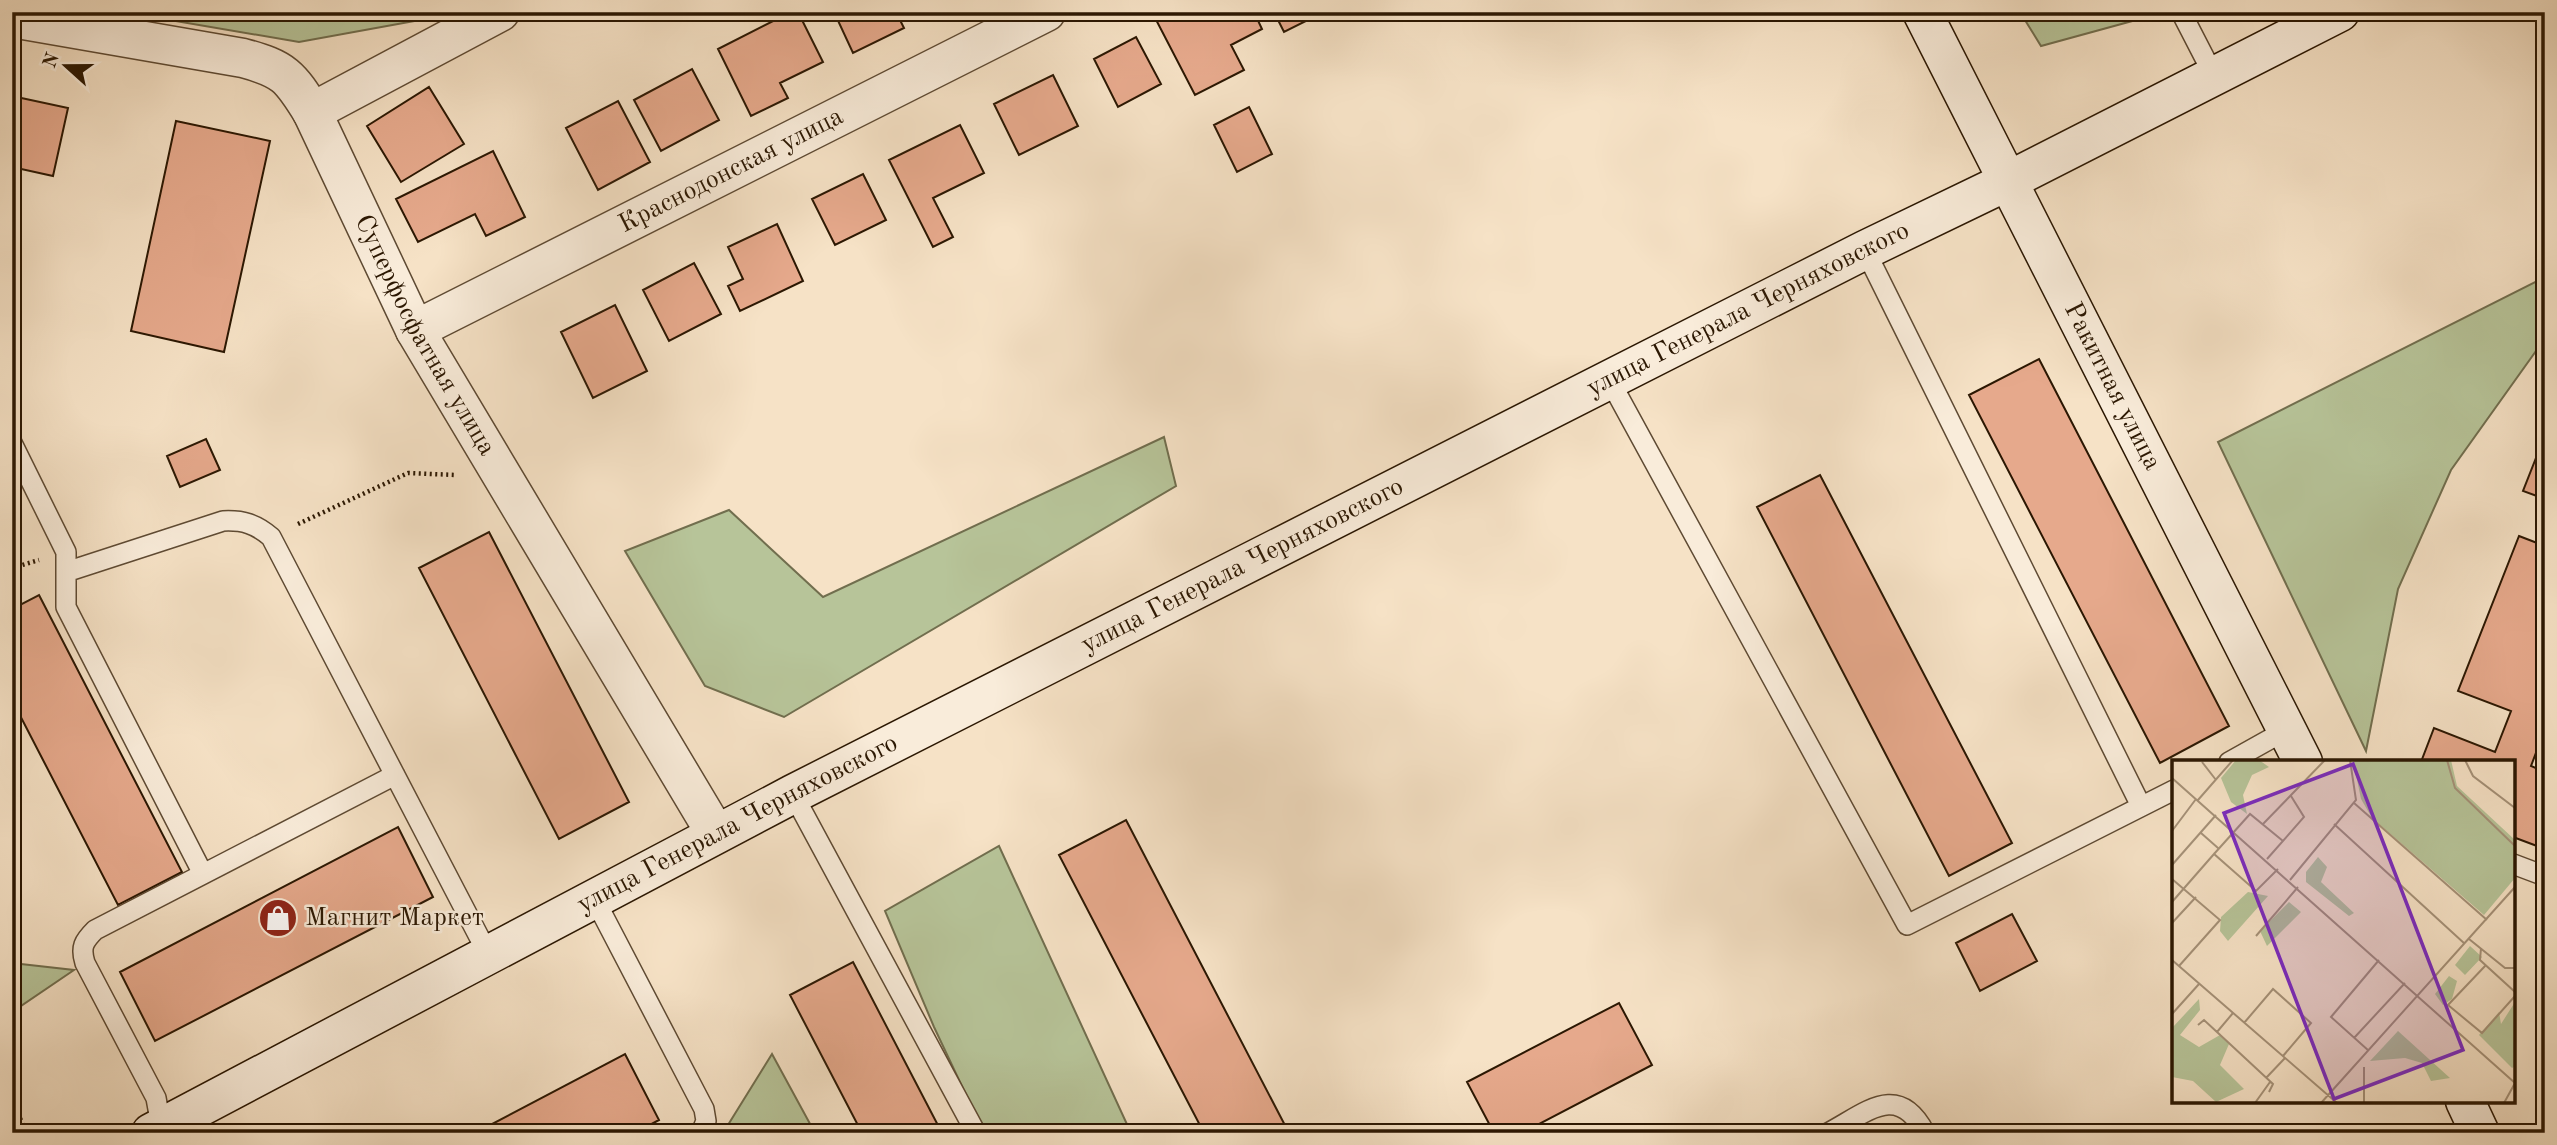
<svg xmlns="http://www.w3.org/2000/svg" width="2557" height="1145" font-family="'Old Standard TT',serif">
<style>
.green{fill:#b7c499;stroke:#716e4e;stroke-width:2}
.building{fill:#e6a98c;stroke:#2b1702;stroke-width:2}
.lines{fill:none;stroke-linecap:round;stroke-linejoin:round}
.lane-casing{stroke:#5e4a33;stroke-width:22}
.street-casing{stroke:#5e4a33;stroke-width:41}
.secondary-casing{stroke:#2b1702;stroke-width:41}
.path{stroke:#2b1702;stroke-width:4.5;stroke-dasharray:2 3.5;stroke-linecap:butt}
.lane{stroke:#f9ecda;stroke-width:19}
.street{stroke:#f9ecda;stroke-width:38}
.secondary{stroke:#f9ecda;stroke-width:38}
.labels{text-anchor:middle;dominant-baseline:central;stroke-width:5;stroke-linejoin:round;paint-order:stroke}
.street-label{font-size:26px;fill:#2b1702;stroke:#f9ecda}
.poi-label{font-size:26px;fill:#2b1702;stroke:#f9ecda;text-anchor:start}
.inset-road{fill:none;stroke:#a59178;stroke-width:2}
.view{fill:#7b2cbf;fill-opacity:0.15;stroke:#7b2cbf;stroke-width:3.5}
.inset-edge{fill:none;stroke:#2b1702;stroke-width:3.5}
</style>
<rect width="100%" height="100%" fill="#f6e2c6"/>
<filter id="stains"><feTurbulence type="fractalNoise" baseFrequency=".00286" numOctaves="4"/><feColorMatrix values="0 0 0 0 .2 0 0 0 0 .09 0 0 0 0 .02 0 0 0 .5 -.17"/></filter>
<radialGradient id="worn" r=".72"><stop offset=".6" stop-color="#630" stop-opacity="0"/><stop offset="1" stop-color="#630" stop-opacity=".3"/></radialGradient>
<!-- green -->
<path class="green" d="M123 12H464L299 42Z
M2020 12H2146L2147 17 2041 46Z
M2545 277V351H2536L2451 470 2398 589 2366 751 2218 442Z
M1164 437 1176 486 784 717 705 686 625 551 729 510 823 597Z
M999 846 1131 1133H984L934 1027 885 911Z
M12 963 74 970 12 1012Z
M772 1054 815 1133H723Z"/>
<!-- building -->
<path class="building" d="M791 12H798L823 62 780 83 788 98 751 116 718 49Z
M834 12H896L904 28 853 53Z
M1152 12H1254L1262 29 1231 45 1244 70 1195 95Z
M1274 12H1317L1318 15 1284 32Z
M1136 37 1161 84 1118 107 1094 59Z
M692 69 719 120 661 151 634 100Z
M1053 75 1078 126 1019 155 994 104Z
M429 87 464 144 401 182 367 126Z
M12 96 68 108 53 176 12 167Z
M618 101 650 162 598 190 566 128Z
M1249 107 1272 154 1237 172 1214 125Z
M176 121 270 141 224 352 131 331Z
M960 125 984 173 933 198 953 237 933 247 889 160Z
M493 151 525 217 486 236 475 214 418 242 396 199Z
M863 174 886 220 835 245 812 199Z
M777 224 803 281 740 311 728 286 743 279 728 247Z
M694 263 721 314 669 341 643 290Z
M615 305 647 371 593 398 561 332Z
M2039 359 2229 726 2160 763 1969 395Z
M2545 435V499L2523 491Z
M206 439 220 470 180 487 167 456Z
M1820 475 2012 843 1949 876 1757 507Z
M489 532 629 802 559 839 419 568Z
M2519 536 2545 546V729L2531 766 2545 772V849L2513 837V762H2421L2434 728 2495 752 2511 711 2458 691Z
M39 595 182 872 118 905 12 700V609Z
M1126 820 1289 1133H1204L1059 855Z
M398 827 433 897 155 1041 120 972Z
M2012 914 2037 961 1980 991 1956 943Z
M853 962 942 1133H862L790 995Z
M1619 1003 1652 1065 1522 1133H1494L1467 1082Z
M625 1054 659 1120 635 1133H475Z"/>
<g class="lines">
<defs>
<path id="lane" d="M2181 12 2214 76
M1865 250 2141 806
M1610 381 1907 925 2174 790
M12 443 66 552V607L203 874
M66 572 223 521C243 520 256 524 271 537L488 954
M2229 762 2288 729
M793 794 976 1133
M2513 864 2545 876
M594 898 704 1109 706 1121 701 1133
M162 1131 156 1098 85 963C80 947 84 941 95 930L395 775
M1828 1133C1866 1113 1898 1081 1925 1133"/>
<g id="street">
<path id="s1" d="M12 18 243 58C284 69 290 76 312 112L415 330 716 834"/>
<path d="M312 112 500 12"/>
<path id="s2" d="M415 330 1046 12"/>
</g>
<g id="secondary">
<path id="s3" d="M1922 12 2303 762"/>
<path d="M2465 1101 2480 1133"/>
<path id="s4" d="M151 1133 793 794 1865 250 2006 182 2340 12"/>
</g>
</defs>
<!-- lane casing -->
<use href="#lane" class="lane-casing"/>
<!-- street casing -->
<use href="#street" class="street-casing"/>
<!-- secondary casing -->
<use href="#secondary" class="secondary-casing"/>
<!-- path -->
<path class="path" d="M298 524 408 473 456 475
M12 568 39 560
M12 1098 26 1133"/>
<!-- lane -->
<use href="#lane" class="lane"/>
<!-- street -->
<use href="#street" class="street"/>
<!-- secondary -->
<use href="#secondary" class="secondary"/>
</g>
<!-- icons -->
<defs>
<symbol id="shop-disc" viewBox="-11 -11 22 22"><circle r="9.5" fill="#8f2418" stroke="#f9ecda"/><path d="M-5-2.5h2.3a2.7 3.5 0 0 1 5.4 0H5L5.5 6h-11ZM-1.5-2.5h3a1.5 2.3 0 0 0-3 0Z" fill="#fff"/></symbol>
</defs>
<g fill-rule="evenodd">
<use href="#shop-disc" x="256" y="896" width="44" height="44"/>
</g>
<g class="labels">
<!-- street labels -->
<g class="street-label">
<text stroke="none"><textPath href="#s2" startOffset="354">Краснодонская улица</textPath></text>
<text stroke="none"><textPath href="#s4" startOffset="1797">улица Генерала Черняховского</textPath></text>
<text stroke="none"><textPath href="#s1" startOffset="576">Суперфосфатная улица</textPath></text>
<text stroke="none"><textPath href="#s3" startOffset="420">Ракитная улица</textPath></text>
<text stroke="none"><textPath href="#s4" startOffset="1230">улица Генерала Черняховского</textPath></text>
<text stroke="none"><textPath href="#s4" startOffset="663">улица Генерала Черняховского</textPath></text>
</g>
<!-- poi labels -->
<g class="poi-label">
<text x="305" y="918">Магнит Маркет</text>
</g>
</g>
<!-- overview -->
<g transform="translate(2172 760)">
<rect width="343" height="343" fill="#f6e2c6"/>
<path d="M64 0H87L97 7 80 15 71 35 75 54 59 42 49 18ZM181 0H279L285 26 343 80V118L312 155 200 58 189 39ZM146 97 155 107 149 122 182 153 177 156 134 122V112ZM76 132 96 136 56 181 48 171 49 157ZM117 142 129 152 95 186 88 171ZM298 186 310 197 293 215 283 205ZM277 216 285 221 280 239 271 245 263 234ZM27 239 28 250 8 275 27 287 48 275 57 284 48 305 72 329 44 342 21 321 0 317V268ZM343 242V306L340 308 307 275 327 252 329 264ZM226 271 278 318 259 321 250 303 233 298 198 301Z" fill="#b7c499"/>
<path class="inset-road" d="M275 0 283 28 343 86M293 0 301 16 343 48M30 2 44 20M0 18 343 323M26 40 61 0M182 43 315 160M91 64 153 0M162 64 293 184M0 71 24 39M29 73 46 88M42 94 78 54 111 81M95 99 132 57 119 36M0 105 44 55M0 119 48 160 7 206M118 120 184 40 178 0M0 142 42 94 84 131 106 109M0 163 24 137M84 176 126 127M297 179 333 208H343M309 188 308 200 343 232M0 200 165 343M314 205 276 245 310 273 343 236M0 254 27 224M72 263 101 229 139 263 111 296M26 265 32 260 45 272 61 253M45 272 101 324 97 332M182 278 233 223M197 291 159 257 207 200M94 318 113 298M83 343 98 322M149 343 343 127M192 343V307M332 343 343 323"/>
<path class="view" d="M181 4 291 290 162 339 52 53Z"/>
<rect width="343" height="343" class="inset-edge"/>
</g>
<!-- margin -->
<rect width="2557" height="1145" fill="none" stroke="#f6e2c6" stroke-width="42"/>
<rect x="14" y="14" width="2529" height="1117" fill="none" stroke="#2b1702" stroke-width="3.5"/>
<rect x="21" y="21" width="2515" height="1103" fill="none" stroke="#2b1702" stroke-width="2"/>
<!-- north arrow -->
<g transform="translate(66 66) rotate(291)" stroke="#f9ecda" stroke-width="5" paint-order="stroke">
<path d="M0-5L12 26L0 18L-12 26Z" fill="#2b1702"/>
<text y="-10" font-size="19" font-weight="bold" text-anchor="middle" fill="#2b1702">N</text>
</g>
<rect width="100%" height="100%" filter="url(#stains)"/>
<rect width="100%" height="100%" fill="url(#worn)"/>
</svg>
